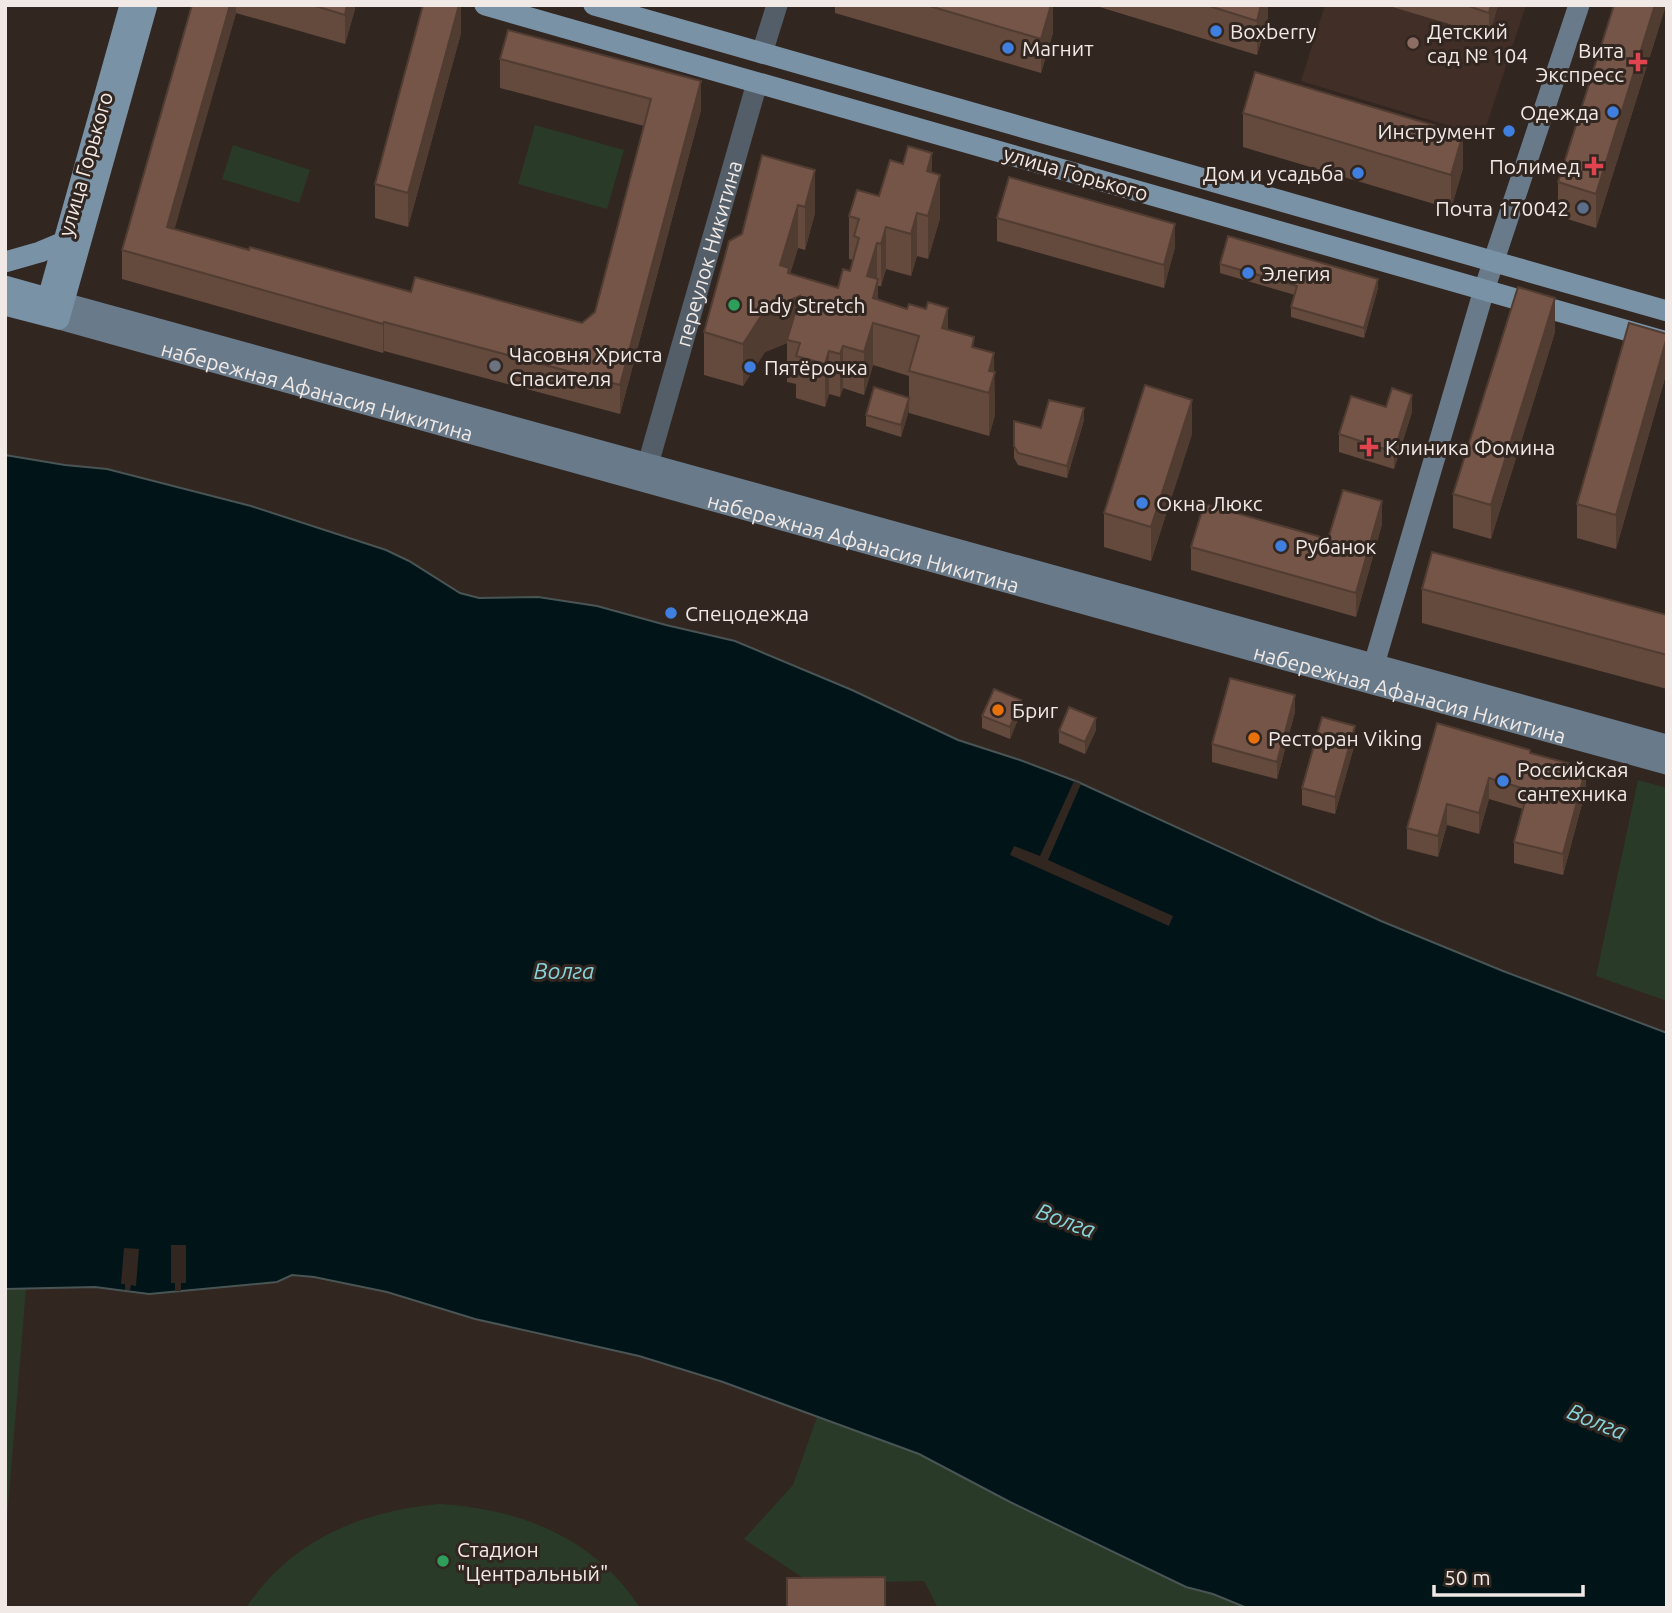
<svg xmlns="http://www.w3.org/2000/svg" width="1672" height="1613" font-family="Ubuntu,sans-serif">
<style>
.built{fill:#412f27}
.green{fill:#2a3a28}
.water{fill:#011417;stroke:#495455;stroke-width:2}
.pier{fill:#322621}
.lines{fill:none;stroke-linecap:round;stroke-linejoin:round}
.street{stroke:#535e68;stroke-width:21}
.secondary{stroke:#697b8b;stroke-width:21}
.primary{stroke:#7a92a6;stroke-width:21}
.wall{fill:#64493d}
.shaded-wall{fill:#513c32}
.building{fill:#745547;stroke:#513c32;stroke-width:2}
.shop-dot{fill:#3f7fe0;stroke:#322621;stroke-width:2.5}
.education-dot{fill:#8d6e63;stroke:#322621;stroke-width:2.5}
.health-dot{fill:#e0444e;stroke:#322621;stroke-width:2.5}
.service-dot{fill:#5c6f8a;stroke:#322621;stroke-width:2.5}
.leisure-dot{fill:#2e9e5b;stroke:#322621;stroke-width:2.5}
.worship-dot{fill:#6b7280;stroke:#322621;stroke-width:2.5}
.food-dot{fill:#e8710a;stroke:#322621;stroke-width:2.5}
.labels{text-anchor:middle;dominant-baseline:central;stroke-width:6;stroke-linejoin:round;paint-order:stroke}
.poi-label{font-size:21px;fill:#f1e9e5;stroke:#322621;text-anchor:start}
.street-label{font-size:21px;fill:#f1e9e5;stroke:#322621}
.water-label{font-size:23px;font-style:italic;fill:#86d4dc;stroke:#322621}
</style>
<rect width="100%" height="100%" fill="#322621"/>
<!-- built -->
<path class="built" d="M1325 5H1526L1483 136 1301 81Z"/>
<!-- green -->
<path class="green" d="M535 125 624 150 607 209 518 184Z
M233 145 310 170 299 203 222 179Z
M1638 780 1667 788V1001L1596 976Z
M5 1289H26L6 1530H5Z
M817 1417 919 1454 1010 1502 1186 1587 1213 1594 1247 1608H938L924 1581 811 1583 744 1539 793 1485Z
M440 1504C520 1509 594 1537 640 1608H246C291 1540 361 1511 440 1504Z"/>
<!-- water -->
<path class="water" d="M5 455 65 465 107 469 251 506 386 550 409 561 460 593 479 598 538 597 597 606 666 625 735 641 852 690 958 740 1020 760 1078 782 1381 921 1503 971 1667 1033V1608H1247L1213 1594 1186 1587 1010 1502 919 1454 723 1382 639 1356 475 1319 387 1292 314 1277 292 1275 277 1282 149 1294 95 1287 5 1289Z"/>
<!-- pier -->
<path class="pier" d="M1074 781 1081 784 1048 860 1173 916 1169 926 1010 855 1014 846 1040 856Z
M171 1245H186V1283H181V1291H175V1283H171Z
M124 1248 139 1249 136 1286 131 1285 130 1290H125V1284H121Z"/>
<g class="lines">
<!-- street -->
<g class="street">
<path d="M762 53 777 5"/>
<path id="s1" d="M648 464 757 83"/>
</g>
<!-- secondary -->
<g class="secondary">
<path d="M64 303 1667 745"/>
<path id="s2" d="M59 319 1369 683 1667 764"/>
<path d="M1370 678 1484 290 1579 5"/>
</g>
<!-- primary -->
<path class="primary" d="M485 5 1667 342
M594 5 1667 311
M5 262 40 252 64 242
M5 286 62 302
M5 305 59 319
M59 319 49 309 48 298 130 5
M59 319 147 5"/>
</g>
<!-- wall -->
<path class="wall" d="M192 5H355V9L345 44 236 13 174 229 249 250 411 292 582 323 595 312 644 126 500 88V59L701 110 620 414 384 351 383 353 122 279V250Z
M461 5V33L408 227 375 218V184Z
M835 5H1053V33L1041 73 835 13Z
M1093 5H1268V17L1257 55Z
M1386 5H1498L1489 36Z
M1614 5H1666L1596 228 1558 216V182Z
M1243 113 1463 168 1451 209 1243 147Z
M815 170V213L805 250 798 248 790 274 838 288 850 271 853 260 849 259V216L879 196 932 173 940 218 928 259 917 256 911 276 886 269 881 286H878V300L948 330 974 347 994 372 995 415 989 436 909 413V410L901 437 866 426V415L909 397V376L873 365 864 395 843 388 840 397 829 394 825 407 796 398V384L787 382V343L765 352 743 386 704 375V332L742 234Z
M997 218 1175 247 1164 288 997 241Z
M1220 264 1378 288 1364 338 1291 317V307L1295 295 1220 273Z
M1555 332 1491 539 1453 528V494Z
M1667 334V371L1616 549 1577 538V504Z
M1386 407 1412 412 1394 469 1339 452V434Z
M1084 420 1067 478 1018 465 1014 458V421L1041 428Z
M1192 434 1151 561 1104 547V513Z
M1382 524 1356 617 1191 570V547L1328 539Z
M1422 589 1667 615V689L1422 623Z
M1021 712 1010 739 982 728V716Z
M1295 712 1277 779 1212 762V744Z
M1096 730 1085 754 1059 743V731Z
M1355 743 1335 814 1302 805V788Z
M1530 753 1586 789 1563 875 1514 863V842L1523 809 1489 799 1479 834 1447 825 1438 857 1407 849V828Z"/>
<!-- shaded-wall -->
<path class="shaded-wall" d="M230 5H236V13L167 256V227Z
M347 5H355V9L345 44V15Z
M459 5H461V33L408 227V193Z
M1051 5H1053V33L1041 73V39Z
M1261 5H1268V17L1257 55V21Z
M1491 5H1498L1489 36V13Z
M1655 5H1666L1596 228V194Z
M701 81V110L620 414V385Z
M1463 134V168L1451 209V175Z
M932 153V195L927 171Z
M815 170V213L805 250V207Z
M940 175V218L928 259V216Z
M798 205V248L789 276 800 296 787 340V343L765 352 743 386V344L780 265Z
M917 213V256L911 276V234Z
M1175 224V247L1164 288V265Z
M886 227V269L881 286V244Z
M877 243V284L878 279V322L867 276Z
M1378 279V288L1364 338V328Z
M1555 298V332L1491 539V505Z
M948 308V350L942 328Z
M384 322V351L383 353V324Z
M873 323V365L864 395V352Z
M1667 337V371L1616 549V515Z
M843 346V388L840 397V354Z
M829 351V394L825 407V364Z
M994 353 995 415 989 436V371Z
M1412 395V412L1394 469V452Z
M909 398V410L901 437V425Z
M1192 400V434L1151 561V527Z
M1084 408V420L1067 478V466Z
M1382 501V524L1356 617V593Z
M1295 695V712L1277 779V762Z
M1021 700V712L1010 739V727Z
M1096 718V730L1085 754V742Z
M1355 726V743L1335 814V797Z
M1586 768V789L1563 875V854Z
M1489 778V799L1479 834V813Z
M1447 804V825L1438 857V836Z
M6 1332V1356L5 1368V1345Z"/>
<!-- building -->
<path class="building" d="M192 5H230L167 227 249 250 250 247 411 292 415 277 582 323 595 312 651 99 500 59 508 30 701 81 620 385 384 322 383 324 122 250Z
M312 5H347L345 15Z
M423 5H459L408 193 375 184Z
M926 5H1051L1041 39Z
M1206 5H1261L1257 21Z
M1465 5H1491L1489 13Z
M1614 5H1655L1596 194 1558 182Z
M1255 72 1463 134 1451 175 1243 113Z
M908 146 932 153 927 171 940 175 928 216 917 213 911 234 886 227 881 244 877 243 867 276 878 279 873 298 907 309 909 304 926 309 928 302 948 308 942 328 974 337 972 347 994 353 989 371 995 372 989 393 909 371 919 336 873 323 864 352 843 346 840 354 829 351 825 364 796 356 800 343 787 340 800 296 765 310 743 344 704 332 729 241 742 234 762 155 815 170 805 207 798 205 780 265 789 268 788 273 838 288 843 269 850 271 859 238 854 236 859 219 849 216 857 190 879 196 890 160 903 164Z
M1009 177 1175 224 1164 265 997 218Z
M1228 236 1378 279 1364 328 1291 307 1297 286 1220 264Z
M1518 287 1555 298 1491 505 1453 494Z
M1629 323 1667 334V337L1616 515 1577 504Z
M1145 385 1192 400 1151 527 1104 513Z
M874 387 909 398 901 425 866 415Z
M1392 388 1412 395 1394 452 1339 434 1351 396 1386 407Z
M1049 400 1084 408 1067 466 1018 453 1014 446V421L1041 428Z
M1343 490 1382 501 1356 593 1191 547 1204 504 1328 539Z
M1432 552 1667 615V655L1422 589Z
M1230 678 1295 695 1277 762 1212 744Z
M994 689 1021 700 1010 727 982 716Z
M1069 707 1096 718 1085 742 1059 731Z
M1322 717 1355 726 1335 797 1302 788Z
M1437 723 1530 750V753L1586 768 1563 854 1514 842 1528 790 1489 778 1479 813 1447 804 1438 836 1407 828Z
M885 1577V1608H787V1578Z"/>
<!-- markers -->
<g class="shop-dot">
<circle cx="1216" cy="31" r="7"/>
<circle cx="1008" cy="48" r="7"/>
<circle cx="1613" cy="112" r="7"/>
<circle cx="1509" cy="131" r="7"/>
<circle cx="1358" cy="173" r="7"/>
<circle cx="1248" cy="273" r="7"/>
<circle cx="750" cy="367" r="7"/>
<circle cx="1142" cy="503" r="7"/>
<circle cx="1281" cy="546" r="7"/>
<circle cx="671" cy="613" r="7"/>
<circle cx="1503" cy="781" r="7"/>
</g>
<circle class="education-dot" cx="1413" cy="43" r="7"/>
<g class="health-dot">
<path d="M1634.5 51.5h7v7h7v7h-7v7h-7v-7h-7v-7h7z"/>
<path d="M1590.5 155.5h7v7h7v7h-7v7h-7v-7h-7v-7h7z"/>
<path d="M1365.5 436.5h7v7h7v7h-7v7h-7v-7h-7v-7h7z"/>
</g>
<circle class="service-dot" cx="1583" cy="208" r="7"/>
<g class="leisure-dot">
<circle cx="734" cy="305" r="7"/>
<circle cx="443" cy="1561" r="7"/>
</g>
<circle class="worship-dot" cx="495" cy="366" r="7"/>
<g class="food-dot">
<circle cx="998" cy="710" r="7"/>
<circle cx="1254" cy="738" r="7"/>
</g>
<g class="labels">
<!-- poi labels -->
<g class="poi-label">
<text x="1230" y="31">Boxberry</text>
<text x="1427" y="31">Детский<tspan x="1427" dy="24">сад № 104</tspan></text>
<text x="1022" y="48">Магнит</text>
<text x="1624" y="50" text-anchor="end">Вита<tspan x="1624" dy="24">Экспресс</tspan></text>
<text x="1599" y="112" text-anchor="end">Одежда</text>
<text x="1495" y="131" text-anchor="end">Инструмент</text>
<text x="1580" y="166" text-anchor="end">Полимед</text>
<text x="1344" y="173" text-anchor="end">Дом и усадьба</text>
<text x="1569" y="208" text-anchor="end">Почта 170042</text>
<text x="1262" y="273">Элегия</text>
<text x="748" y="305">Lady Stretch</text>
<text x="509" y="354">Часовня Христа<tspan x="509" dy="24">Спасителя</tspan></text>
<text x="764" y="367">Пятёрочка</text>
<text x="1385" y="447">Клиника Фомина</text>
<text x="1156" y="503">Окна Люкс</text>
<text x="1295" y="546">Рубанок</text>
<text x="685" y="613">Спецодежда</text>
<text x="1012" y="710">Бриг</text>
<text x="1268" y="738">Ресторан Viking</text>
<text x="1517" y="769">Российская<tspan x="1517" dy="24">сантехника</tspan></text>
<text x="457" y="1549">Стадион<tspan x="457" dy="24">"Центральный"</tspan></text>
</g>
<!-- street labels -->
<g class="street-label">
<text transform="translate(85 164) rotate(-74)">улица Горького</text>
<text transform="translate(1076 173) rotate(16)">улица Горького</text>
<text stroke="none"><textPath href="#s1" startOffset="219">переулок Никитина</textPath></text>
<text stroke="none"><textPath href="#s2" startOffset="268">набережная Афанасия Никитина</textPath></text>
<text stroke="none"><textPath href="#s2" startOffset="835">набережная Афанасия Никитина</textPath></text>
<text stroke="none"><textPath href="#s2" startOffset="1402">набережная Афанасия Никитина</textPath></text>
</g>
<!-- water labels -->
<g class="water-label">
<text x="564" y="970">Волга</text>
<text transform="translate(1066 1220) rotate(20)">Волга</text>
<text transform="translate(1597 1421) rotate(22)">Волга</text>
</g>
</g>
<!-- border -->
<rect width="1672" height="1613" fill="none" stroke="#f1e9e5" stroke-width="14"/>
<!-- scale -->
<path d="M1434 1585v10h149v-10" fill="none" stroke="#f1e9e5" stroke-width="3.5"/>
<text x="1444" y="1585" font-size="21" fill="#f1e9e5" stroke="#322621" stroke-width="5" paint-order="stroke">50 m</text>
</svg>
